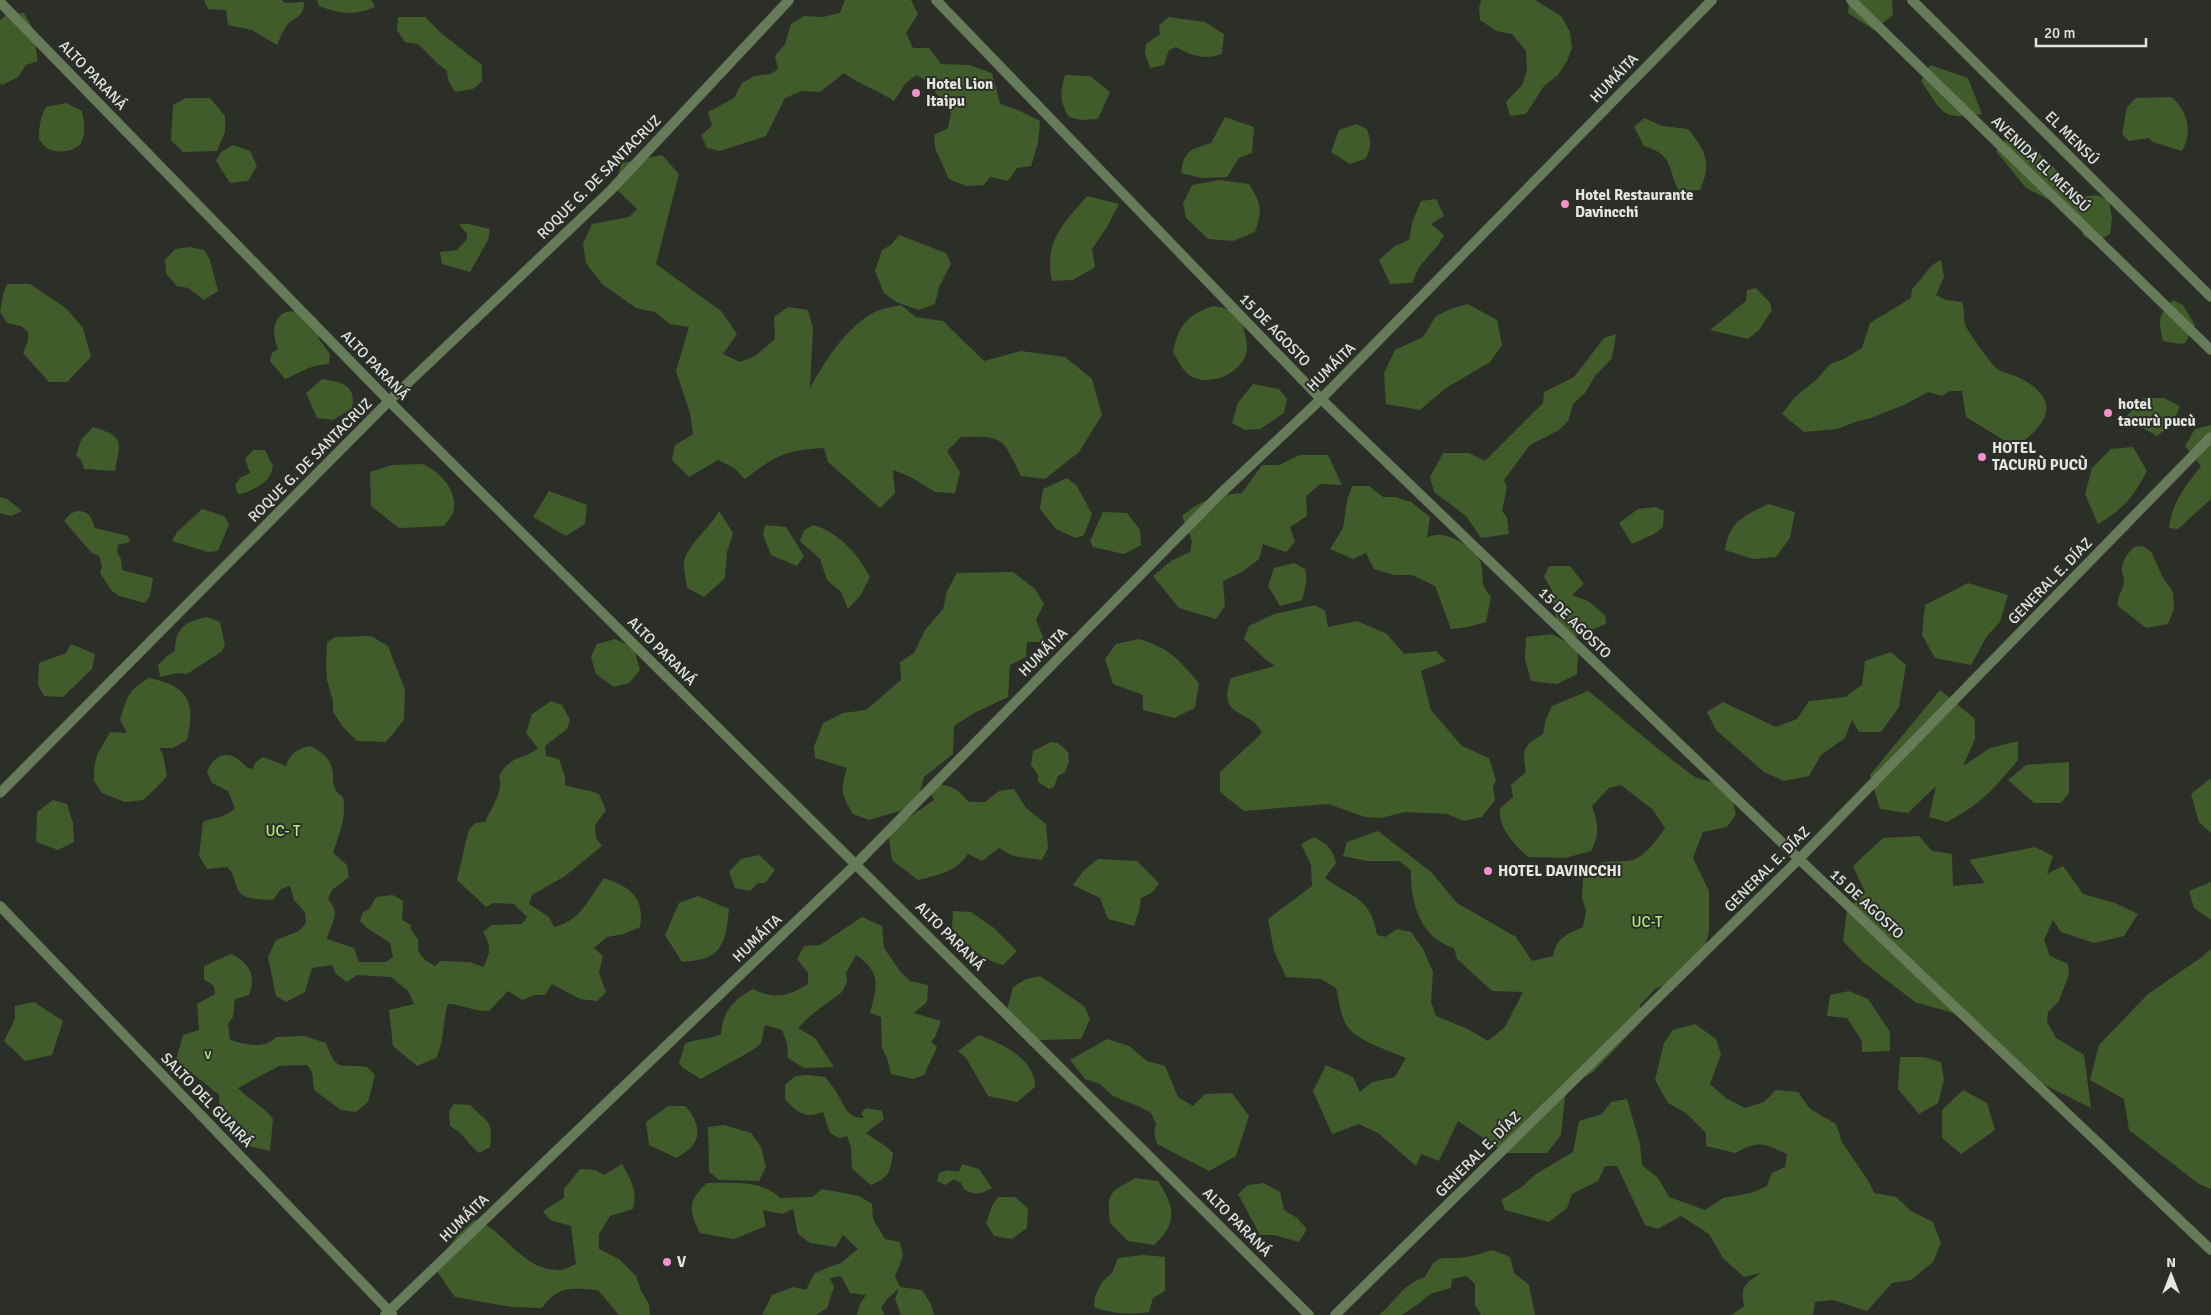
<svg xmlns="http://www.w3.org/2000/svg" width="2211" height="1315" font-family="Signika,sans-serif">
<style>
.green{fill:#415c2b}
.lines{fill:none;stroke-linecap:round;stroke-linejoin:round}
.street{stroke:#667b58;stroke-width:10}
.poi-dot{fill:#f690d0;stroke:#2b2f28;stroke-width:2}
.labels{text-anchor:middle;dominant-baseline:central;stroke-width:4;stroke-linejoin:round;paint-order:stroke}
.street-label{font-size:15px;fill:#e3e6e1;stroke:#2b2f28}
.poi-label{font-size:15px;font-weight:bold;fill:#e3e6e1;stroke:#2b2f28;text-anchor:start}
.park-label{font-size:15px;fill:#b0ed7d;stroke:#2b2f28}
</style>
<rect width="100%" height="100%" fill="#2b2f28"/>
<!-- green -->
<path class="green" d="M204 0H282L285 3 304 2C304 15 298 16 289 23 284 28 280 38 277 45L252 30 228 25 226 10 208 9Z
M317 0H372L375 7C352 16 341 14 319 6Z
M845 0H911L918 14 906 33 913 48H929L941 64 969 65 992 73 1000 104 1018 110 1040 121 1038 143 1031 166 1017 168 1008 181 990 177 984 185 966 186 949 179 935 148 934 135 948 128 951 113 928 82 916 75 905 84 894 101C878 90 860 85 844 73L820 92 802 91 785 98 766 136 720 151 707 148 701 135 712 126 708 112 734 98 742 83 754 76 771 74 778 69 775 56 785 44 791 24 804 16 823 17 840 13Z
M1481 0H1535L1561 16 1570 32 1572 48 1567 61 1558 75 1544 86 1526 114 1510 116 1506 102 1522 85 1527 71 1526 51 1512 34 1496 31 1480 20 1479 8Z
M1849 0H1892L1893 15 1874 30 1848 13Z
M24 13 32 27 38 61 26 65 18 77 2 85 0 83V20L8 14Z
M398 17H425L442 34 482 65V81L473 89 455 92 448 80 447 71 438 64 418 44 405 42 397 30Z
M1169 17 1205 22 1224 34 1222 54C1204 60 1192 56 1176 47L1169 50 1164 65 1150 68 1145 53 1146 44 1160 34 1159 25Z
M1930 65 1968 78 1982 114C1940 120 1944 114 1921 81Z
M1065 75 1090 76 1110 92 1098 119 1081 120 1069 117C1059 100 1060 93 1065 75Z
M2171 97C2188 110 2193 133 2182 151L2153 142 2149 138 2129 141 2122 134 2127 107 2136 98Z
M186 98H210L225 116V132L217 151 183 152 171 140 173 105Z
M66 103 82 111C84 121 86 134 81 143 75 152 56 154 47 148 44 146 41 142 39 139 39 127 40 118 46 107Z
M1225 117 1254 127 1252 153 1239 158 1227 177 1202 178 1181 173C1184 150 1190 150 1211 143Z
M1644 118 1662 126 1688 129C1706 151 1712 163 1700 190L1679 191C1667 168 1674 155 1644 146L1634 127Z
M1356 124 1367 129C1371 141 1372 149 1365 159L1350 164 1331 152 1339 130Z
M2008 137C2035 141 2062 176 2079 197L2097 195 2109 201 2112 218 2110 234 2094 243 2083 235 2080 216 2026 188 1996 151Z
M233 145 250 151 257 166 248 181 230 183 216 161 221 152Z
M662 155 679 174 656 264 721 311 737 334 723 354 740 362 755 356 775 339 774 317 788 307 808 310 813 328 810 388C825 361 846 327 875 312 882 308 893 307 901 305L916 317 943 321 984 361 1021 351 1065 357 1092 379 1102 415 1079 452 1045 479 1021 476C1002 438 1005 436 961 437L947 451 960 472 955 493 935 492 909 476 893 470 895 493 880 508 828 462 824 448C785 450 775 456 745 479L734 468 718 460 689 477 672 460 675 445 693 434 690 413 676 371 689 327 670 324 655 312 636 308 602 284 586 263 583 244 592 224 629 217 637 209 614 187 622 163Z
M1220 180 1249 184C1261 204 1263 209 1255 232L1233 241 1208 239 1186 218 1183 204 1192 185Z
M1087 196 1119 204 1107 227 1092 249 1095 267 1073 280 1052 281C1043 242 1064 223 1087 196Z
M1436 199 1444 216 1431 224 1444 235 1439 244 1419 267 1412 283 1390 284 1379 260 1395 246 1409 240 1412 223 1421 201Z
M459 224H469L490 229 488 240 470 272 442 264 440 252 457 250 467 239V234Z
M899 235 946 253 951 264 939 287 935 304 919 310 896 302 884 293 875 271 882 250 891 245Z
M190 247 204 250 210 260 218 291 204 300 188 288 177 286 166 274 165 260 175 249Z
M1941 260 1944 277 1936 295 1946 300 1962 302C1965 312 1963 315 1965 324 1966 330 1991 363 1996 368 2002 373 2011 374 2018 377 2062 399 2050 424 2015 447L1966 417 1962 391H1950L1942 396 1928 392 1906 404 1871 418 1858 421 1837 429 1804 432 1782 414 1794 398 1817 379 1830 364 1844 359 1862 348 1870 323 1911 298 1912 289C1923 279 1928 265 1941 260Z
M7 284H30L67 309 83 328 91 357 67 382H49L23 353 28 341V332L21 326 7 323 0 312 3 295Z
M1756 288 1770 303 1772 310 1759 330 1748 339 1710 330 1746 301 1747 290Z
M2173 300 2183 305 2195 325 2185 343 2180 344 2163 341C2158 319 2158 316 2173 300Z
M1468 304 1497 320 1502 345 1490 362 1446 388 1420 410 1386 404 1384 373 1395 350 1423 337 1436 316 1453 308Z
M1213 306 1239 311C1241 321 1248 340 1247 349 1244 374 1208 388 1189 375 1182 370 1178 359 1173 353 1178 326 1187 315 1213 306Z
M308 311 317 319 319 339 330 354 329 364C309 365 303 372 285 379L270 361 272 353 278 349C273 338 271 320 284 313 290 310 302 312 308 311Z
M1616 334 1612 358 1595 376 1585 393 1573 404 1568 421 1559 430 1530 445 1504 480 1507 487 1502 511 1507 517 1509 534 1481 538 1466 516 1434 492 1430 477 1443 453H1469L1485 461 1543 403 1544 392 1574 377 1604 338Z
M322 379C340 382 357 384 352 408L333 420 317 418 306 393Z
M1253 384 1279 389 1287 399 1284 413 1260 429 1245 430 1232 423 1238 403Z
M2143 398H2164L2180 406 2173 423 2157 436 2125 418Z
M2211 425V499L2178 529 2169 528C2172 502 2185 487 2201 466L2185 446 2195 429Z
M93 427C126 437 120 442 115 471L84 469 81 460 76 456 81 440Z
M2133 447 2147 471C2134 496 2123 510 2098 524L2085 494 2092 468 2111 449Z
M253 450H265L273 466C272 470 271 474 269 477 264 485 246 494 238 494L235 485 240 478 250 473 245 459Z
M1300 455H1328L1342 485 1320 484 1306 496 1307 516 1290 527 1295 542 1286 552 1263 544 1259 559 1242 572 1223 581 1225 606 1216 619 1179 608 1153 576 1171 561 1190 552 1192 541 1182 516C1201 500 1218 495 1242 493L1262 465H1279Z
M423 464C440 472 459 491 453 513 451 518 446 522 444 526L399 528 371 506 370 472 392 465Z
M1067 478 1077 486 1092 514 1084 535 1076 538 1056 529 1040 509 1043 489Z
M1352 486H1369L1383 497H1395L1411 502 1430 517 1427 537C1432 536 1438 534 1442 535 1456 537 1478 550 1481 564 1485 582 1478 580 1491 597L1486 622 1468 627 1451 629 1435 586 1412 575H1394L1374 569 1366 553 1353 559 1330 549 1343 528 1347 501Z
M549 491 587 505 585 524 566 536 533 517Z
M0 497 7 499 22 511 11 516 0 513Z
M1768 504 1795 512 1790 538 1776 557 1753 559 1725 550C1730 520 1743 517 1768 504Z
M1656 507 1664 511 1663 527 1654 534 1632 544 1619 523 1638 509Z
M202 509 224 516 229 524 218 551 208 552 172 541 177 532Z
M76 511C90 511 91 517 95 528L128 536 130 542 118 545 117 552 121 559 122 570 153 578 150 596 145 603 119 596 112 591 100 573 102 566 99 556 92 553 64 521 70 514Z
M719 511 733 533 727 552 725 578 704 597 687 588C686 580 684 572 684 564 684 548 711 527 719 511Z
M1103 512 1127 513 1140 530 1141 545 1124 554 1093 547 1090 541Z
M765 525 786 527 804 556 797 566 771 555 763 535Z
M814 525C840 534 857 553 870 577L860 596 848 609 841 592 827 580 820 559 800 541 804 530Z
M2143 546 2152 553 2163 578 2173 592 2174 609 2168 624 2146 628 2118 606C2117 596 2122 592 2124 583 2125 577 2121 573 2122 567 2123 559 2129 552 2134 547Z
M1294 563 1305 569C1308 580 1305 589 1302 600L1280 606 1268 586 1274 568Z
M1549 566H1570L1584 584 1572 595 1588 601 1605 615 1606 624 1573 637 1556 619 1552 590 1544 577Z
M1013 572 1035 589 1044 604 1036 620 1045 642H1027L1026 657 1010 665 1008 697 974 713 954 726 953 754 924 777 918 799 900 811 869 820 853 814C841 794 840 791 847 768L815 758 814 747 823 723 843 713 866 710 901 680 900 662 914 653 925 630 943 609 947 591 957 573Z
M1968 583 2008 595 2000 622 1987 636 1971 665 1935 658 1922 635 1925 605Z
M1315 605 1325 611 1328 627 1357 621 1387 634 1404 654 1436 651 1446 661 1421 671 1431 710 1462 746 1489 758 1496 780 1493 787 1495 800 1482 817 1464 821 1447 814 1405 812 1381 818 1365 817 1328 804 1244 811 1220 792V772L1262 733C1250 707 1216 720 1231 678L1275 666 1265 659 1244 639 1249 626 1274 614Z
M207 617 220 622 225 646 221 652 187 674 178 673 160 677 158 665 167 656 175 651C175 628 186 621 207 617Z
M1552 634 1572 645 1578 653 1577 674 1557 684 1531 681 1525 659 1526 637Z
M371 636 388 646 405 690 404 720 386 742 357 741 343 727 333 712V701L327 680 326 667 327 642 336 637Z
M615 639 634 648 640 670 629 683 614 687 596 674 591 657 597 644Z
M1139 639C1171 649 1177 658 1199 683L1195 708 1174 718 1143 710V695L1113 684 1105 659 1116 644Z
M71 644 95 654 92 669 63 697 44 696 38 685 39 663 66 653Z
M1891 652 1906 665 1899 707 1881 732H1859L1852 720 1845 738 1821 755 1809 776 1784 781 1764 772 1716 730 1707 712 1723 702 1776 727 1797 719 1809 701 1845 697 1862 685 1865 661Z
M149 678C188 686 196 701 187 740L173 748H159L163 754 167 776 158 786 143 800 125 802 102 793 94 781V768L97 755 110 732 127 733 120 720C127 697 128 690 149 678Z
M1940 690 1975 719V739L1963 766 1990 748 2018 741V760C1993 790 1982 803 1947 822L1929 817 1936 786 1908 813 1880 809 1870 775Z
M1588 691C1623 718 1656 749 1692 775 1704 784 1720 778 1729 792 1733 797 1734 807 1736 814L1727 827 1703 832 1693 858 1709 891V932L1700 965 1679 978 1655 989 1640 1005 1641 1022 1592 1073 1566 1086 1561 1135 1547 1153H1506L1458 1121 1439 1161 1421 1154 1416 1166 1378 1133 1359 1124 1332 1134 1313 1091 1326 1065 1353 1077 1360 1092 1372 1082 1395 1077 1406 1058C1390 1051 1357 1041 1347 1026 1340 1015 1339 1000 1336 988L1321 979 1286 977 1274 951 1268 919 1312 886 1311 865 1301 844 1314 837C1327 844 1333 849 1336 863L1325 878C1352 898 1371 897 1377 935L1385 937 1397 929 1411 932 1423 949 1433 972 1431 1002 1436 1016 1468 1029 1488 1041 1505 1027 1523 992 1492 991 1457 959 1454 948C1420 938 1410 902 1411 870L1399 861H1367L1343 856 1347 842 1378 831 1431 872 1457 903 1516 937 1532 961 1553 956C1557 938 1566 934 1583 927L1586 911 1582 898 1583 879C1588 874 1594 866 1600 863 1611 860 1625 863 1635 859 1646 854 1659 838 1665 828L1653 810 1621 785 1609 788 1592 806C1598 823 1600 835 1591 851L1565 858 1528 857C1514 844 1498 828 1500 808L1513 797 1511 785 1526 772C1522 749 1523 746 1543 734L1546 719 1552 706Z
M551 701 562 705 570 720 567 729 545 746 546 756 559 759 565 777V785C577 789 587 789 599 794L606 810 595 825 596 838 602 846 565 876 532 895 529 904 549 917 554 927C581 921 589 898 604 878 630 887 645 897 640 927L624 934 607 937 594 948 603 956 599 973 606 992 597 1001 580 999 552 984 545 995H535L522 1000 508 991 489 1011C474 1012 462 1004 448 1004 442 1022 445 1041 436 1058L417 1066 393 1046 389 1010 414 1004 408 991 391 977 357 975 347 982 336 974 332 965 312 968 305 992 286 1002 276 996 268 957 276 940 299 931 306 923 305 912 294 900 290 886 281 889 273 900C261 899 242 901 237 888 234 879 234 874 227 867L207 869 199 856 203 822C215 817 225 818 235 808L228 791 212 783 207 772C212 758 225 749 239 760 244 764 246 768 252 769L256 762 263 757 286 766C290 752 298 749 310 746 318 750 328 756 331 765 336 778 328 787 343 797 347 817 339 834 333 853L347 865 349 877 332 890 328 899C342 915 331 922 327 939L354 948 359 962H386L393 957 390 943 367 928 360 921 363 912 370 908 376 897 393 895 403 901 402 920 411 925V930L418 939V951L425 960 435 966 440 961 470 962 483 967C491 953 491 945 483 932L492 925 522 924 527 917 514 904 493 903 486 907 457 880 466 841 469 830 475 823 485 822C491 808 504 792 499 776 511 754 522 761 538 748L526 733 532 714Z
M1051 742 1058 743 1068 752 1069 762 1065 772 1058 776 1054 787 1049 789 1038 782V775L1031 765 1033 751Z
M2069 762V793L2061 803H2034L2008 780 2026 765Z
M2211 778V833L2199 822 2191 794Z
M936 784C954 786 957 789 969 802H985L999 791 1014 789 1026 808 1046 824 1048 848 1042 860 1013 856 999 848 982 861 968 854C956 872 938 875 918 880L892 860 888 832 934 800 929 790Z
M53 800 67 804 73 823 74 842 58 850 36 842 37 812Z
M1919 836 1932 851 1952 854 1953 886 1985 883 1969 860 2035 847 2053 856 2047 874 2063 866 2083 894 2115 903 2138 914 2124 936 2094 943 2061 932 2053 920 2044 940 2050 956 2068 964 2069 974 2059 1001 2048 1012 2047 1022 2056 1038 2084 1055 2091 1108 2047 1086 2019 1068 1953 1013 1915 1002 1863 962 1843 941 1847 910 1865 892 1853 866 1883 838Z
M759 855 775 870 765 883H758L750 891 735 888 729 872 741 859Z
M1098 859 1137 861 1159 883 1153 892 1141 898 1139 911 1134 926 1108 919 1100 898 1073 885 1084 870Z
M2211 882V920L2194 908 2189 891Z
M698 896 729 909C727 925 727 947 710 956 703 960 691 961 682 962L665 935 679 903Z
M953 911 971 912 994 928 1017 951 1003 965C977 957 970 948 952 928Z
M862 917 882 926 884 948 900 971 910 981 928 985 927 1002 914 1013 941 1021 935 1037 931 1042 937 1047 924 1075 913 1079 891 1074 887 1058 882 1048 881 1017 870 1013C877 986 882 973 856 955L846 973 847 982 842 992 811 1015 798 1028 815 1038 834 1067 804 1068 788 1058 787 1043 782 1030 765 1025C763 1030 763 1040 760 1044 756 1050 710 1073 701 1079L683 1068 679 1063 685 1044C697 1038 709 1040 721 1034 722 1012 734 999 753 989 773 1000 789 996 808 984V973L797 959 804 946 820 945Z
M2211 949V1189L2199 1184 2129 1130 2124 1099 2090 1080 2099 1045 2148 994 2202 957Z
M231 954C249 962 257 976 249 995L235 999 233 1017 228 1024 230 1040C245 1044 265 1050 276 1037L304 1036 326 1043C337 1074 340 1063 367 1067L375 1075 368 1102 356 1112 341 1110 314 1090 312 1072 307 1065 279 1066 238 1088C248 1100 263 1105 273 1119L270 1151 249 1146C242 1127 239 1121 220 1111L219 1095 176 1060 183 1035 199 1030 197 1004 215 994 214 986 204 979V966Z
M1040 976 1084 1006 1090 1019 1081 1039 1039 1040 1005 1017 1013 987 1026 979Z
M1849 991 1868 999 1890 1032V1051L1862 1052V1041L1847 1018 1827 1016 1830 995Z
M34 1002 63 1021 52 1055 25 1061 4 1041 15 1019V1006Z
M1695 1024 1716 1039 1721 1054 1710 1084 1726 1098 1745 1108 1764 1102 1776 1090 1798 1092 1810 1109 1836 1124 1842 1142 1869 1182 1874 1193 1896 1197 1911 1211 1933 1222 1941 1243 1933 1262 1911 1280 1892 1283 1867 1311 1833 1300 1815 1302 1813 1315H1732L1744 1306C1740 1285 1745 1284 1761 1273L1744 1277 1723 1258 1709 1234 1681 1216 1658 1229 1645 1225 1617 1166H1605L1598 1181 1572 1194 1567 1208 1549 1222 1505 1210 1501 1200 1523 1186 1536 1174 1573 1152 1579 1121 1602 1114 1611 1102 1627 1099 1640 1144 1642 1165 1658 1178 1669 1197 1705 1210 1723 1198 1751 1193 1767 1186 1772 1173 1785 1167 1787 1154C1763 1143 1759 1140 1735 1153L1706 1146V1133L1686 1113 1668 1103 1655 1080 1664 1043 1673 1030Z
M979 1035C1002 1044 1035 1058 1035 1087L1017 1102 988 1096 966 1058 958 1051Z
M1107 1039 1129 1046 1147 1061 1165 1066 1178 1097 1193 1106 1205 1094 1232 1093 1249 1116 1236 1156 1209 1171 1157 1144 1154 1133 1156 1124 1151 1113 1140 1107 1113 1096 1100 1084 1085 1079 1070 1060Z
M1900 1057H1923L1941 1062 1944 1080 1938 1103 1919 1114 1898 1089Z
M809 1075 825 1077C829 1082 834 1088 837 1093 845 1106 846 1118 864 1118L861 1113 866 1108 882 1111 884 1119 866 1133C875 1140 886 1145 893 1153 890 1172 890 1177 871 1185L852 1169 851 1147 847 1136 839 1138 830 1133 823 1112C806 1119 797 1113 785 1099V1085L795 1076Z
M1963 1090 1987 1103 1995 1130 1961 1154 1942 1138V1110Z
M454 1104 470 1105C488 1124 493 1118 490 1147L479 1153C467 1143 465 1135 450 1126L449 1111Z
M668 1106H685C694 1115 703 1132 693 1145 689 1150 682 1154 677 1158L649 1145 646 1122Z
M724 1125 751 1133 761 1147 766 1167 759 1181 719 1180 709 1172 708 1127Z
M622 1164C631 1180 638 1191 633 1209L610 1216 599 1234V1249L619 1259 636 1276 641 1291 649 1304 650 1315H619L598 1290C572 1288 558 1285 542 1308L512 1307 455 1297 434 1267 457 1236 474 1220C501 1225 521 1270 557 1270 563 1271 571 1266 576 1264L571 1226 550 1220 543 1211 564 1198V1189L580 1169 595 1170 604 1175Z
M962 1164 979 1169 992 1188C981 1194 975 1196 964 1189L961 1183 954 1179 945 1185 937 1181 939 1173 948 1170 959 1172Z
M1136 1178 1158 1181C1174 1206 1179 1222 1154 1245L1128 1241 1110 1223C1107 1192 1108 1193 1136 1178Z
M707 1183C730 1183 764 1180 780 1198L812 1197 822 1189 859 1196 872 1204 873 1219 885 1239 900 1242 903 1256 895 1277 900 1287 922 1290 931 1304 934 1315H901L895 1299 899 1288 888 1298 881 1308 885 1315H857L860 1304 866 1295 850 1293 841 1276 830 1278 834 1287 827 1308 816 1315H762L772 1295 793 1287 806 1290 814 1274 829 1267 841 1263 858 1249 843 1235 836 1247 810 1243 798 1234 793 1209 782 1214 763 1210 766 1226 734 1239 700 1233C688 1209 688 1201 707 1183Z
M1264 1183 1280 1192 1284 1210 1297 1218 1307 1229 1299 1242 1274 1235H1260L1238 1194 1248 1185Z
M998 1197H1015L1028 1208 1027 1228 1012 1239 994 1236 986 1223 992 1206Z
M1493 1250 1510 1257 1514 1273 1529 1285 1535 1315H1481L1475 1305V1284L1466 1276 1452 1279 1451 1288 1430 1294 1421 1302 1402 1315H1379C1396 1301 1402 1285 1425 1277 1439 1250 1441 1261 1466 1257 1475 1256 1484 1252 1493 1250Z
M1143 1255 1165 1257V1291L1153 1298 1149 1312C1131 1315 1112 1314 1094 1307L1095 1296 1102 1282 1112 1273 1118 1258Z"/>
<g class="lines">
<!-- street -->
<path class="street" d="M936 0 1321 399 1799 859 2211 1250
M1851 0 2211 350
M1912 0 2211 297
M0 2 389 401 1309 1315
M0 793 389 401 611 190 789 0
M0 906 392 1314
M385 1315 856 864 1219 495 1321 399 1712 0
M1335 1315 1799 859 2211 437"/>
</g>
<!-- markers -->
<g class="poi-dot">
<circle cx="916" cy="93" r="5"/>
<circle cx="1565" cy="204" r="5"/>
<circle cx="2108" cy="413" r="5"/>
<circle cx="1982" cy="457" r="5"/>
<circle cx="1488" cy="871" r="5"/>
<circle cx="667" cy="1262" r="5"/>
</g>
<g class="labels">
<!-- street labels -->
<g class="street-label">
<text transform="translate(93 75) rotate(46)">ALTO PARANÁ</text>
<text transform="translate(1614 78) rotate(-46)">HUMÁITA</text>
<text transform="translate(2072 138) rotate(45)">EL MENSÚ</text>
<text transform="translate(2041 164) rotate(44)">AVENIDA EL MENSÚ</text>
<text transform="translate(599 177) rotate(-45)">ROQUE G. DE SANTACRUZ</text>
<text transform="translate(1275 330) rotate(46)">15 DE AGOSTO</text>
<text transform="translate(375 365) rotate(46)">ALTO PARANÁ</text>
<text transform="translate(1331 367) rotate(-45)">HUMÁITA</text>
<text transform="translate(310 460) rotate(-45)">ROQUE G. DE SANTACRUZ</text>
<text transform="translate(2050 581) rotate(-46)">GENERAL E. DÍAZ</text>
<text transform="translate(1575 623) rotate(44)">15 DE AGOSTO</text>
<text transform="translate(662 651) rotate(45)">ALTO PARANÁ</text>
<text transform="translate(1043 652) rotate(-45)">HUMÁITA</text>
<text transform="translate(1767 869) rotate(-45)">GENERAL E. DÍAZ</text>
<text transform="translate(1867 904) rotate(43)">15 DE AGOSTO</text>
<text transform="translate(950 936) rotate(45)">ALTO PARANÁ</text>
<text transform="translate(757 938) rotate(-44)">HUMÁITA</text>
<text transform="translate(207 1100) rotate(46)">SALTO DEL GUAIRÁ</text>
<text transform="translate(1478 1154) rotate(-45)">GENERAL E. DÍAZ</text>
<text transform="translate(464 1218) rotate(-44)">HUMÁITA</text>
<text transform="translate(1237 1222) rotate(45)">ALTO PARANÁ</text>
</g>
<!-- poi labels -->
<g class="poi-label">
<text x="926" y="84">Hotel Lion<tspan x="926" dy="17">Itaipu</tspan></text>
<text x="1575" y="195">Hotel Restaurante<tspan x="1575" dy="17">Davincchi</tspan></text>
<text x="2118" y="404">hotel<tspan x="2118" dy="17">tacurù pucù</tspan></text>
<text x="1992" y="448">HOTEL<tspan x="1992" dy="17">TACURÙ PUCÙ</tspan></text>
<text x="1498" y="871">HOTEL DAVINCCHI</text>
<text x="677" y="1262">V</text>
</g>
<!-- park labels -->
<g class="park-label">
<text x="283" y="831">UC- T</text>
<text x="1647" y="922">UC-T</text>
<text x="208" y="1054">v</text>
</g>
</g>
<!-- north arrow -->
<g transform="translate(2171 1275)" stroke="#2b2f28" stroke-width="4" paint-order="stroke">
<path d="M0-4L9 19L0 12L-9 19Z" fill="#e3e6e1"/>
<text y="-8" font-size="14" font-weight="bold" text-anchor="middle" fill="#e3e6e1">N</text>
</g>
<!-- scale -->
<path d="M2036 38v8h110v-8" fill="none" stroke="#e3e6e1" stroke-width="2.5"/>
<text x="2044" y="38" font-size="15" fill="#e3e6e1" stroke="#2b2f28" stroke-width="4" paint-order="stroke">20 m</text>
</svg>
